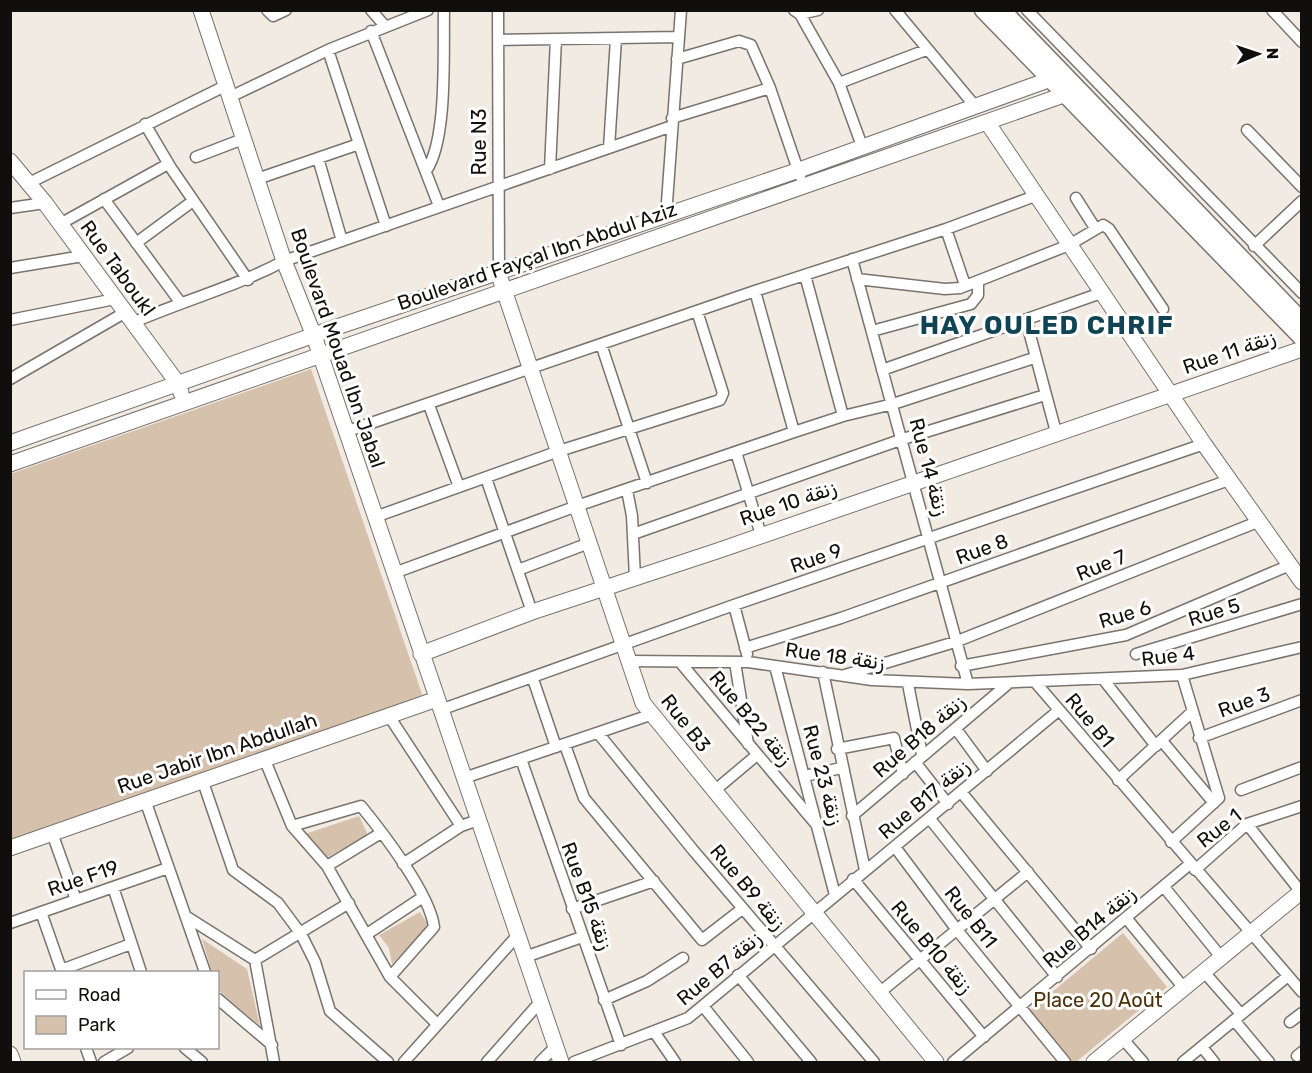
<svg xmlns="http://www.w3.org/2000/svg" width="1312" height="1073" font-family="Rubik,Vazirmatn,sans-serif">
<style>
.green{fill:#d6c2ac}
.lines{fill:none;stroke-linecap:round;stroke-linejoin:round}
.street-casing{stroke:#79736d;stroke-width:13}
.secondary-casing{stroke:#79736d;stroke-width:17}
.primary-casing{stroke:#79736d;stroke-width:19}
.street{stroke:#fff;stroke-width:10}
.secondary{stroke:#fff;stroke-width:15}
.primary{stroke:#fff;stroke-width:16}
.labels{text-anchor:middle;dominant-baseline:central;stroke-width:6;stroke-linejoin:round;paint-order:stroke}
.street-label{font-size:20px;fill:#110f0d;stroke:#fff}
.park-label{font-size:20px;fill:#4c300b;stroke:#fff}
.district-label{font-size:26px;font-weight:bold;letter-spacing:1.5px;fill:#104455;stroke:#fff}
</style>
<rect width="100%" height="100%" fill="#f2ebe3"/>
<!-- green -->
<path class="green" d="M311 369 424 700 11 843 10 474Z
M359 816 368 835 328 857 302 835Z
M420 912 429 926 392 964 389 948 379 935Z
M1123 933 1167 987 1076 1062H1069L1028 1012Z
M202 939 247 969 260 1026 218 990V972H212Z"/>
<g class="lines">
<defs>
<path id="street" d="M267 10 273 16 286 10
M371 10 385 26
M498 10 499 274
M794 10 800 14 839 83 862 146
M895 10 975 106
M1027 10 1302 293
M1272 10 1302 42
M800 14 818 10
M371 31 439 206
M498 40 679 37
M328 50 386 226
M677 59 739 41 751 45 770 88 800 176
M839 83 926 50
M230 97 328 50 428 10
M672 118 770 88
M145 124 171 168 248 280
M1247 130 1302 187
M609 148 616 39
M196 157 243 139
M318 158 342 241
M550 169 556 39
M426 171C448 140 443 50 444 10
M257 179 359 144
M29 183 227 85
M1076 198 1095 228
M104 199 180 302
M10 208 45 203
M666 216 681 10
M60 224 168 164
M946 229 965 285
M136 243 193 201
M1254 246 1302 201
M852 259 968 684
M10 268 83 256
M805 275 843 416
M857 279 945 289 960 288 1069 245 1103 225 1109 229 1163 309
M755 291 794 432
M10 320 115 299
M1026 320 1056 432
M132 323C182 301 235 287 284 261L672 126
M872 331 971 304 978 295V281
M601 344 647 483
M882 370 1104 292
M10 379 124 313
M429 405 459 487
M345 432 755 291 946 229 1035 196
M736 452 761 535
M486 478 532 612
M627 490 632 516 635 578
M375 517 559 451 720 400 723 393 697 311
M633 534 903 439 1045 395
M518 570 589 543
M394 573 577 506 794 432 843 416 893 404 1034 358
M734 605 747 654
M745 648 841 618 1229 480
M1136 654 1302 604
M629 661 748 662 872 680 968 684 1182 675 1302 647
M680 662 815 823
M735 662 748 744
M775 666 835 895
M961 666 1126 635 1290 565
M823 672 865 870
M845 675 955 642 1260 521
M533 679 556 747
M1103 679 1156 746
M1036 683 1302 992
M908 684 922 755
M440 710 734 605 1204 444
M389 716 461 826
M956 729 987 771
M598 733 693 850 874 1062
M1199 738 1302 700
M1162 741 1214 803
M565 745 584 798 702 940 742 909
M837 749 894 738 903 774
M264 758 292 826 327 866 390 977 437 1024
M521 759 621 1045
M915 762 948 804
M805 776 841 768
M464 778 650 715
M202 779 233 870 278 903 301 934 315 962 330 1011 388 1062
M1118 780 1192 712
M1241 790 1302 767
M714 791 757 755
M961 792 1091 949
M145 800 205 972
M852 816 1009 683
M930 819 1057 977
M1247 824 1301 892
M292 826 361 806C383 833 430 894 434 927L390 977
M52 833 76 900
M1171 842 1219 798 1182 675
M895 847 957 930 1065 1062
M403 864 461 826 478 820
M327 866 381 833
M1195 870 1247 824 1302 806
M853 879 984 1037
M113 887 141 972
M1164 887 1221 957
M572 909 654 881
M41 912 62 972
M187 917 255 960 274 1062
M1127 919 1184 988
M10 923 168 868
M367 934 423 897
M525 957 582 937
M255 960 349 903
M61 970 131 944
M1204 972 1241 1014
M738 975 811 1062
M879 993 1028 872
M218 999 272 1045
M604 1000 647 981 683 958
M703 1006 748 1062
M1234 1020 1269 1062
M1290 1022 1302 1013
M655 1033 675 1062
M1122 1038 1143 1062
M1202 1047 1214 1062
M86 1048 91 1062
M185 1048 202 1062
M1297 1056 1302 1052
M104 1062 128 1048
M404 1062 517 936
M487 1062 540 1002
M540 1062 555 1047
M574 1062 688 1018 1058 711
M953 1062 1190 864
M1183 1062 1288 976"/>
<path id="secondary" d="M201 10 284 261 314 336 561 1062
M987 122 1204 444 1302 582
M10 161 45 203 179 385 181 393
M501 281 643 703 936 1062
M10 443 334 328 799 170 1062 75
M10 464 1075 91
M421 654 532 612 717 551 1302 349
M10 848 437 699
M10 1054 13 1062
M1094 1062 1302 891"/>
<path id="primary" d="M983 10 1302 338
M1002 10 1302 321"/>
</defs>
<!-- street casing -->
<use href="#street" class="street-casing"/>
<!-- secondary casing -->
<use href="#secondary" class="secondary-casing"/>
<!-- primary casing -->
<use href="#primary" class="primary-casing"/>
<!-- street -->
<use href="#street" class="street"/>
<!-- secondary -->
<use href="#secondary" class="secondary"/>
<!-- primary -->
<use href="#primary" class="primary"/>
</g>
<g class="labels">
<!-- street labels -->
<g class="street-label">
<text transform="translate(479 142) rotate(-90)">Rue N3</text>
<text transform="translate(537 256) rotate(-19)">Boulevard Fayçal Ibn Abdul Aziz</text>
<text transform="translate(118 268) rotate(54)">Rue Taboukl</text>
<text transform="translate(338 348) rotate(71)">Boulevard Mouad Ibn Jabal</text>
<text transform="translate(1229 352) rotate(-19)">Rue 11 زنقة</text>
<text transform="translate(929 467) rotate(75)">Rue 14 زنقة</text>
<text transform="translate(788 503) rotate(-19)">Rue 10 زنقة</text>
<text transform="translate(982 549) rotate(-20)">Rue 8</text>
<text transform="translate(816 558) rotate(-19)">Rue 9</text>
<text transform="translate(1101 565) rotate(-22)">Rue 7</text>
<text transform="translate(1214 612) rotate(-17)">Rue 5</text>
<text transform="translate(1125 614) rotate(-17)">Rue 6</text>
<text transform="translate(835 656) rotate(8)">Rue 18 زنقة</text>
<text transform="translate(1168 656) rotate(-7)">Rue 4</text>
<text transform="translate(1244 702) rotate(-20)">Rue 3</text>
<text transform="translate(751 718) rotate(50)">Rue B22 زنقة</text>
<text transform="translate(1090 720) rotate(50)">Rue B1</text>
<text transform="translate(686 723) rotate(52)">Rue B3</text>
<text transform="translate(919 736) rotate(-41)">Rue B18 زنقة</text>
<text transform="translate(217 753) rotate(-19)">Rue Jabir Ibn Abdullah</text>
<text transform="translate(823 775) rotate(75)">Rue 23 زنقة</text>
<text transform="translate(924 799) rotate(-40)">Rue B17 زنقة</text>
<text transform="translate(1219 828) rotate(-38)">Rue 1</text>
<text transform="translate(83 878) rotate(-19)">Rue F19</text>
<text transform="translate(748 887) rotate(50)">Rue B9 زنقة</text>
<text transform="translate(587 896) rotate(70)">Rue B15 زنقة</text>
<text transform="translate(971 917) rotate(52)">Rue B11</text>
<text transform="translate(1089 927) rotate(-40)">Rue B14 زنقة</text>
<text transform="translate(932 947) rotate(50)">Rue B10 زنقة</text>
<text transform="translate(719 968) rotate(-40)">Rue B7 زنقة</text>
</g>
<!-- park labels -->
<g class="park-label">
<text x="1098" y="1000">Place 20 Août</text>
</g>
<!-- district labels -->
<g class="district-label">
<text x="1047" y="325">HAY OULED CHRIF</text>
</g>
</g>
<!-- border -->
<rect width="1312" height="1073" fill="none" stroke="#110f0d" stroke-width="24"/>
<!-- legend -->
<rect x="24" y="971" width="195" height="78" fill="#ffffff" stroke="#a09f9e" stroke-width="1.5"/>
<rect x="36" y="990" width="30" height="9" fill="#ffffff" stroke="#a09f9e" stroke-width="1.5"/>
<text x="78" y="1001" font-size="18" fill="#110f0d">Road</text>
<rect x="36" y="1016" width="30" height="18" fill="#d6c2ac" stroke="#a09f9e" stroke-width="1.5"/>
<text x="78" y="1031" font-size="18" fill="#110f0d">Park</text>
<!-- north arrow -->
<g transform="translate(1258 54) rotate(88)" stroke="#ffffff" stroke-width="4.5" paint-order="stroke">
<path d="M0-4.5L10 22L0 15L-10 22Z" fill="#110f0d"/>
<text y="-9" font-size="16" font-weight="bold" text-anchor="middle" fill="#110f0d">N</text>
</g>
</svg>
